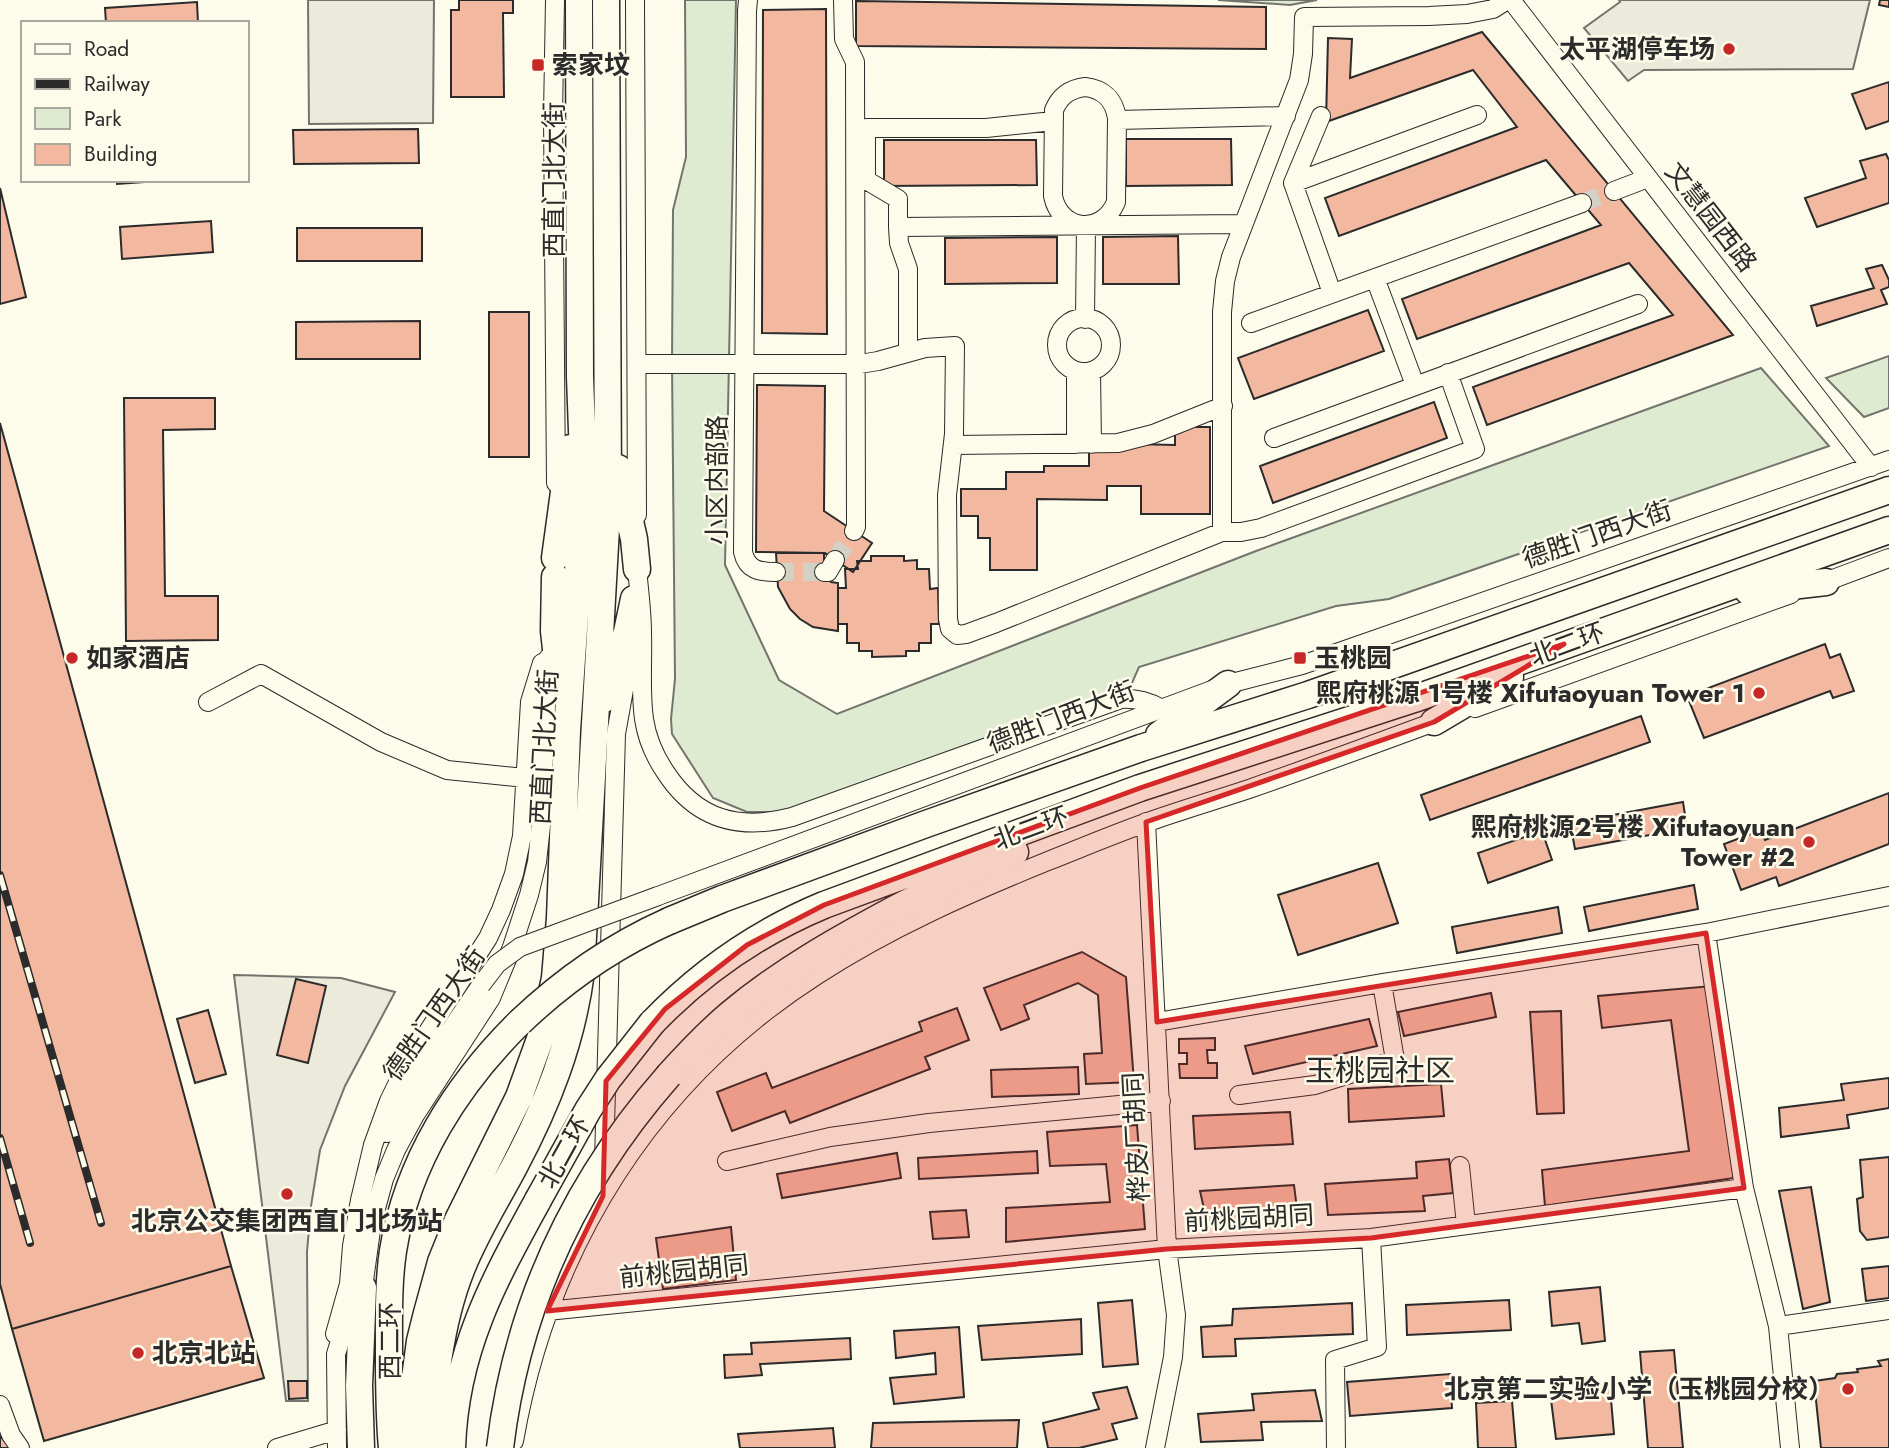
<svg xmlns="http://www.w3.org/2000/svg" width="1889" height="1448" font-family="Jost,'Noto Sans SC',sans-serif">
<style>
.green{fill:#deebd1;stroke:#74746e;stroke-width:2}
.parking{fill:#eceadb;stroke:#74746e;stroke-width:2}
.building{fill:#f2b8a0;stroke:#2b2b2b;stroke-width:2}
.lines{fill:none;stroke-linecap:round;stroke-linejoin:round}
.minor-tunnel{stroke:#d3d1c4;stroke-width:18;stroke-dasharray:18 9;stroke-linecap:butt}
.minor-casing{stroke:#2b2b2b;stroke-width:20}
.highway-casing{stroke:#2b2b2b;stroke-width:29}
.minor{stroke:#fdfbea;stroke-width:18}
.highway{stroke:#fdfbea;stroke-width:26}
.rail-casing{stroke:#2b2b2b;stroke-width:8}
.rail{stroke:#fdfbea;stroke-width:5;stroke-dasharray:16;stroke-linecap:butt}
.minor-bridge-casing{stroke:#2b2b2b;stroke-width:20;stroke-linecap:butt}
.highway-bridge-casing{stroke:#2b2b2b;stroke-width:29;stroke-linecap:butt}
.minor-bridge{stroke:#fdfbea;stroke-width:18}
.highway-bridge{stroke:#fdfbea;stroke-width:26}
.marked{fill:#d62828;fill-opacity:0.2;stroke:#d62828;stroke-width:5;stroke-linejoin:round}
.poi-dot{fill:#c62828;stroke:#fdfbea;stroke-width:2.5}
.labels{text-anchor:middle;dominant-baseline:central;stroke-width:5;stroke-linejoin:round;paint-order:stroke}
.poi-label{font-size:26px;font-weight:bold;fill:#2b2b2b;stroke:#fdfbea;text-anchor:end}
.street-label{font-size:26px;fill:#2b2b2b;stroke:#fdfbea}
.quarter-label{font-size:30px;fill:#2b2b2b;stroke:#fdfbea}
</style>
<rect width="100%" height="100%" fill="#fdfbea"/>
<!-- green -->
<path class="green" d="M685 0H736L725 565 779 680 837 714 1256 551 1761 368 1829 446 1389 599 1336 606 1139 667 1128 692 786 812H747L713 798 672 734 671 719 675 679 672 364 673 210 686 157Z
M1218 0H1317L1290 5Z
M1889 356V408L1864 417 1826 378Z"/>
<!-- parking -->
<path class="parking" d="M308 0H434L433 123 309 124Z
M1619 0H1870L1853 69 1644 70 1628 81 1584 28 1620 2Z
M234 975 341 978 395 992 345 1086 320 1150 311 1206 307 1252 308 1401H286Z"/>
<!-- building -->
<path class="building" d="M459 0H513V13H503L504 97H451V10H459Z
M1880 0H1889V7L1879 5Z
M856 1 1266 7V49L856 46Z
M197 2 198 23H106L105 8Z
M826 9 827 334 762 333 763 10Z
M1482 32 1733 335 1487 425 1473 387 1673 315 1629 263 1417 339 1402 299 1601 225 1546 160 1339 236 1325 198 1517 127 1473 70 1326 122 1328 38 1352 39 1350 78Z
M1889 82V121L1866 129 1852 94Z
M418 129 419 163 294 164 293 130Z
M1126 139H1231L1232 185 1126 186Z
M884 140H1036L1037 185 884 186Z
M1886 154 1889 160V203L1817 227 1805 198 1866 178 1860 161Z
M117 180H174L117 184Z
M0 188 26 297 0 304Z
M211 221 213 252 122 259 120 227Z
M297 228H422V261H297Z
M1178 236 1179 284H1103V237Z
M1057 237V283L945 284V238Z
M1882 265 1889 280V287L1881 290 1887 304 1817 326 1811 306 1874 288 1866 269Z
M1368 310 1384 351 1254 399 1238 358Z
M489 312H529V457H489Z
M420 321V359H296V322Z
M757 385 825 386 824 511 872 543 853 572 825 553 756 552Z
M124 398H215V429L163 430 165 596H218V640L126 641Z
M1434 402 1447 438 1273 503 1260 466Z
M0 423 231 1266 12 1329 0 1284Z
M1175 427H1210V514H1141V486H1107V500L1037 499V570H990V538H978V516H961V489H1006V472H1044V466H1089V448H1132V444L1175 445Z
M776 553H824V573L831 582 838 583V631L813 627 800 619 790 609 778 587Z
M871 556H904V561L917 560V569H929L930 589 938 588 939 624H931V643H919V651H906V656L872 657V651H859V643H847V624H838V588H846L845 569H858L857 561H871Z
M1825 644 1830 658 1840 654 1854 691 1833 698 1830 691 1704 738 1687 696Z
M1641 716 1650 742 1430 820 1421 795Z
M1889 793V844L1779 886 1776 877 1741 890 1724 844 1761 830 1765 840Z
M1683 802 1687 828 1575 849 1570 823Z
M1542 831 1552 860 1488 883 1478 853Z
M1378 863 1398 923 1298 955 1278 895Z
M1694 885 1698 909 1589 931 1584 907Z
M1558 907 1562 933 1457 953 1452 927Z
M1082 952 1126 977 1134 1082 1086 1084 1084 1054 1102 1053 1098 995 1078 983 1024 1005 1029 1019 1001 1030 984 988Z
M296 979 326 986 308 1063 277 1055Z
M1712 986 1734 1178 1545 1206 1542 1170 1689 1151 1671 1020 1602 1028 1598 996Z
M1491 993 1496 1017 1404 1036 1398 1012Z
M957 1008 969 1040 925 1057 930 1069 790 1123 785 1111 732 1131 717 1092 766 1073 772 1088 922 1031 919 1022Z
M208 1010 226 1074 195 1083 177 1019Z
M1561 1011 1564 1113 1537 1114 1530 1012Z
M1369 1019 1377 1046 1253 1074 1245 1046Z
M1215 1038V1050H1207L1208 1063H1217V1078H1180L1179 1064H1187V1053H1179V1039Z
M1078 1067 1079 1094 992 1097 991 1070Z
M1889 1078V1108L1847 1115 1849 1128 1781 1137 1779 1108 1844 1100 1841 1084Z
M1441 1084 1444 1116 1349 1122 1348 1089Z
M1290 1112 1293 1144 1195 1149 1193 1116Z
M1137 1125 1145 1229 1006 1242V1208L1110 1202 1106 1164 1050 1166 1047 1132Z
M1037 1151 1038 1173 919 1179 918 1158Z
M897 1153 901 1178 782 1198 777 1174Z
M1889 1157V1237L1867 1240 1860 1231 1857 1199 1863 1197 1860 1160Z
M1449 1159 1453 1193 1423 1196 1425 1211 1328 1215 1325 1184 1417 1178 1416 1162Z
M1294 1185 1298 1217 1207 1222 1200 1191Z
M1811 1187 1830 1302 1803 1309 1779 1191Z
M966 1210 969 1237 933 1239 930 1212Z
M731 1227 736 1280 663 1289 656 1238Z
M231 1266 264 1378 44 1441 12 1329Z
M1889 1266V1298L1866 1301 1862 1269Z
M1600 1287 1605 1341 1582 1344 1579 1323 1552 1326 1549 1292Z
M1132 1300 1138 1364 1103 1367 1098 1303Z
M1509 1300 1511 1330 1407 1335 1406 1305Z
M1352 1303 1353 1334 1235 1339 1236 1356 1203 1357 1201 1327 1232 1325 1233 1309Z
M1081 1319 1082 1354 982 1360 978 1326Z
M959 1327 964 1397 894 1404 890 1378 936 1374 935 1353 896 1358 894 1331Z
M850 1338 851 1359 760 1364 762 1375 725 1378 724 1355 752 1354 751 1343Z
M1674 1350 1683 1448H1648L1640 1352Z
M1889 1359V1448H1821L1814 1381 1835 1378 1837 1374 1858 1372 1857 1369 1881 1366 1878 1361Z
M1450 1374 1452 1408 1350 1416 1347 1382Z
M288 1381H307V1398L289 1399Z
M1127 1387 1137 1418 1112 1424 1117 1439 1079 1448H1048L1043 1423 1099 1409 1093 1393Z
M1610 1388 1614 1434 1556 1439 1550 1392Z
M1315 1390 1322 1421 1261 1422 1263 1440 1201 1442 1198 1414 1254 1410 1252 1394Z
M1512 1401 1516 1448H1478L1476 1403Z
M1019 1420 1017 1448H871L873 1423Z
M833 1428 835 1448H740L738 1434Z
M0 1436 14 1448H0Z"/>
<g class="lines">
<!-- minor-tunnel -->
<path class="minor-tunnel" d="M1582 203 1614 191
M835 560 854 531
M776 572H824"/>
<defs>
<path id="minor" d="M555 0 553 115 556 483
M635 0 637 515
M748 0 747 11 743 552C747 570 759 572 776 572
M843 0 844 39 855 62 856 527 854 531
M1511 0 1871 467
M1085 87C1103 89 1114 99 1117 118L1116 202C1102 236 1060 231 1053 196L1054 110C1060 96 1069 89 1085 87Z
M1321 116 1293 183 1332 293
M1117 120 1286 116
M1053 121 986 128H866V180L898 199V227L1243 224
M1293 183 1477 115
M1614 191 1648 178
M898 227 899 243 908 269V352
M1375 278 1415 385
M1057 345a27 27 0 1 1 54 0a27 27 0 1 1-54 0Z
M1085 319 1086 225
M1251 323 1582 203
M637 364H860L878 361 925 348 955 346 954 434 947 495 948 619 950 629 957 635 966 634 996 623 1222 532V312L1225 281 1231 257 1299 80 1303 54 1304 17 1429 16 1467 14 1493 9 1507 0
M1076 371V444
M1091 371 1092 444
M1274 438 1638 304
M953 445 1118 443 1153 434 1223 406
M1222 532H1241L1261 528 1475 449 1448 373
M637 569C639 590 642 612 642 633 643 661 640 691 644 719 647 739 655 757 666 773 697 820 739 831 792 817L1121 699C1136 698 1147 701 1160 708
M824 572H828L835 560
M1817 585 1889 558
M208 702 261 674 381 742 447 770 525 778
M1475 708 1791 594
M1146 822 1167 1249 1176 1315 1173 1357 1155 1448
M658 896 1228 684 1302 665 1889 460
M1706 933 1744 1188 1778 1326 1790 1448
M1157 1022 1382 983 1706 933 1889 896
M1239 1095 1315 1085 1395 1060 1382 983
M387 1133 418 1078 481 985
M604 1161 616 734 631 651
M727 1161 830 1137 929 1123 1161 1101
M1460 1166 1466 1225
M547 1311 1167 1249 1371 1238 1744 1188
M1778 1326 1889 1310
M335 1334 349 1284 352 1246 360 1200 373 1145 389 1101 406 1066 488 938 501 910 514 874 522 836 530 702 542 663
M0 1405 11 1435 20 1448
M514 1441C548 1247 650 1082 817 975 889 928 969 893 1048 861 1081 848 1114 834 1148 822 1181 810 1216 800 1249 789 1315 766 1380 742 1445 718
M277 1448 337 1430
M337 1448 336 1354 341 1338 362 1295 372 1223 384 1179 396 1150 415 1115 491 998 512 947 529 895 537 862 541 826 548 658
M1336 1448 1335 1360 1377 1347 1371 1238"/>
<path id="highway" d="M618 468 634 539 637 569
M555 558 570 448
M555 577 554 631 559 676
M1748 591 1826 582
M604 699 627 632 634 599
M1434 722 1510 677
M1159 735 1228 684
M669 921 722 899 926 824 1141 748 1308 695 1889 490
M652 1023C701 972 759 932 824 905L1140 788 1414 699 1889 530
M669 1075C688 1054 708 1033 729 1015 780 972 837 940 895 909 934 889 974 868 1015 852
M361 1448 359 1386 363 1288
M392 1448C389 1416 389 1384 389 1352 389 1319 388 1284 393 1251 407 1162 457 1084 520 1022
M410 1448 412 1401 420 1341 427 1313 441 1262 458 1220 519 1097 544 1028 555 978 560 918 567 731 584 484 580 377 579 0
M431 1448C432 1392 440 1323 461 1270 475 1234 496 1201 514 1167 547 1105 572 1042 581 972L608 492 606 0
M452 1448C455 1351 493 1282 538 1200"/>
</defs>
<!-- minor casing -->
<use href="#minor" class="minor-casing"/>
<!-- highway casing -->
<use href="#highway" class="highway-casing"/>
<!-- minor -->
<use href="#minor" class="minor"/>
<!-- highway -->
<use href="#highway" class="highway"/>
<defs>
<path id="rail" d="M0 875 101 1223
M0 1138 30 1243"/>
</defs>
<!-- rail casing -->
<use href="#rail" class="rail-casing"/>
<!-- rail -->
<use href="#rail" class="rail"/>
<defs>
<path id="minor-bridge" d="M481 985 497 964 520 947 658 896"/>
<path id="highway-bridge" d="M520 1022C564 980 613 946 669 921
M538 1200 588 1110 608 1079 652 1023
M500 1448C517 1305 574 1183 669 1075"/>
</defs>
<!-- minor-bridge casing -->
<use href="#minor-bridge" class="minor-bridge-casing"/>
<!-- highway-bridge casing -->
<use href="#highway-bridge" class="highway-bridge-casing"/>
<!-- minor-bridge -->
<use href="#minor-bridge" class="minor-bridge"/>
<!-- highway-bridge -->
<use href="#highway-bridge" class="highway-bridge"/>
</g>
<!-- marked area -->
<path class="marked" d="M1564 644 1434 722 1146 822 1157 1022 1706 933 1744 1188 1371 1238 1167 1249 547 1311 603 1196 606 1081 665 1009 747 945 824 905 1140 788Z"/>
<!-- markers -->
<g class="poi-dot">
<circle cx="1729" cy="49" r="7"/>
<rect x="531" y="58" width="14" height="14" rx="3.5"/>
<circle cx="72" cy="658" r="7"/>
<rect x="1293" y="651" width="14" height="14" rx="3.5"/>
<circle cx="1759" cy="693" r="7"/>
<circle cx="1809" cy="842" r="7"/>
<circle cx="287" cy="1194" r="7"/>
<circle cx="138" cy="1353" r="7"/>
<circle cx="1848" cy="1389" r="7"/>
</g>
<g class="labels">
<!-- poi labels -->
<g class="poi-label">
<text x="1715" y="49">太平湖停车场</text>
<text x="552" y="65" text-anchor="start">索家坟</text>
<text x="86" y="658" text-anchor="start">如家酒店</text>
<text x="1314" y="658" text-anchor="start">玉桃园</text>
<text x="1745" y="693">熙府桃源 1号楼 Xifutaoyuan Tower 1</text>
<text x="1795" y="827">熙府桃源2号楼 Xifutaoyuan<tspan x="1795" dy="30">Tower #2</tspan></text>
<text x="287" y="1221" text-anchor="middle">北京公交集团西直门北场站</text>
<text x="152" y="1353" text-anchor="start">北京北站</text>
<text x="1834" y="1389">北京第二实验小学（玉桃园分校）</text>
</g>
<!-- street labels -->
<g class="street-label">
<text transform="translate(554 180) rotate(-90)">西直门北大街</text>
<text transform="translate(1711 217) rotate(52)">文慧园西路</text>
<text transform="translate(717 480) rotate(-90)">小区内部路</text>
<text transform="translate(1597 534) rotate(-19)">德胜门西大街</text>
<text transform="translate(1567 644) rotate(-20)">北二环</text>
<text transform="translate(1061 717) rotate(-21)">德胜门西大街</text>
<text transform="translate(544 747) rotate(-87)">西直门北大街</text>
<text transform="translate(1031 828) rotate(-20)">北二环</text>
<text transform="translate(434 1014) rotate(-55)">德胜门西大街</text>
<text transform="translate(1136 1137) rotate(-93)">桦皮厂胡同</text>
<text transform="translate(564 1152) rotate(-61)">北二环</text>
<text transform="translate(1249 1218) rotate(-3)">前桃园胡同</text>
<text transform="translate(684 1271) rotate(-6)">前桃园胡同</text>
<text transform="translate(390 1341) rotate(-90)">西二环</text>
</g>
<!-- quarter labels -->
<g class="quarter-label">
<text x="1380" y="1070">玉桃园社区</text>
</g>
</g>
<!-- legend -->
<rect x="21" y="21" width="228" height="161" fill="#fdfbea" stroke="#a9a89e" stroke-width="2"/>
<rect x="35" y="44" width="35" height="10" fill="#fdfbea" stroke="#a9a89e" stroke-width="2"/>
<text x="84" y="56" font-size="21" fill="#2b2b2b">Road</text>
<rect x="35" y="79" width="35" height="10" fill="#2b2b2b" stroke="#a9a89e" stroke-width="2"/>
<text x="84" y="91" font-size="21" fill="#2b2b2b">Railway</text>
<rect x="35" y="108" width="35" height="21" fill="#deebd1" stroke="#a9a89e" stroke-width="2"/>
<text x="84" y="126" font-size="21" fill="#2b2b2b">Park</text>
<rect x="35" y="144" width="35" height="21" fill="#f2b8a0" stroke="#a9a89e" stroke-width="2"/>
<text x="84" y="161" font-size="21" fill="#2b2b2b">Building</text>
</svg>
